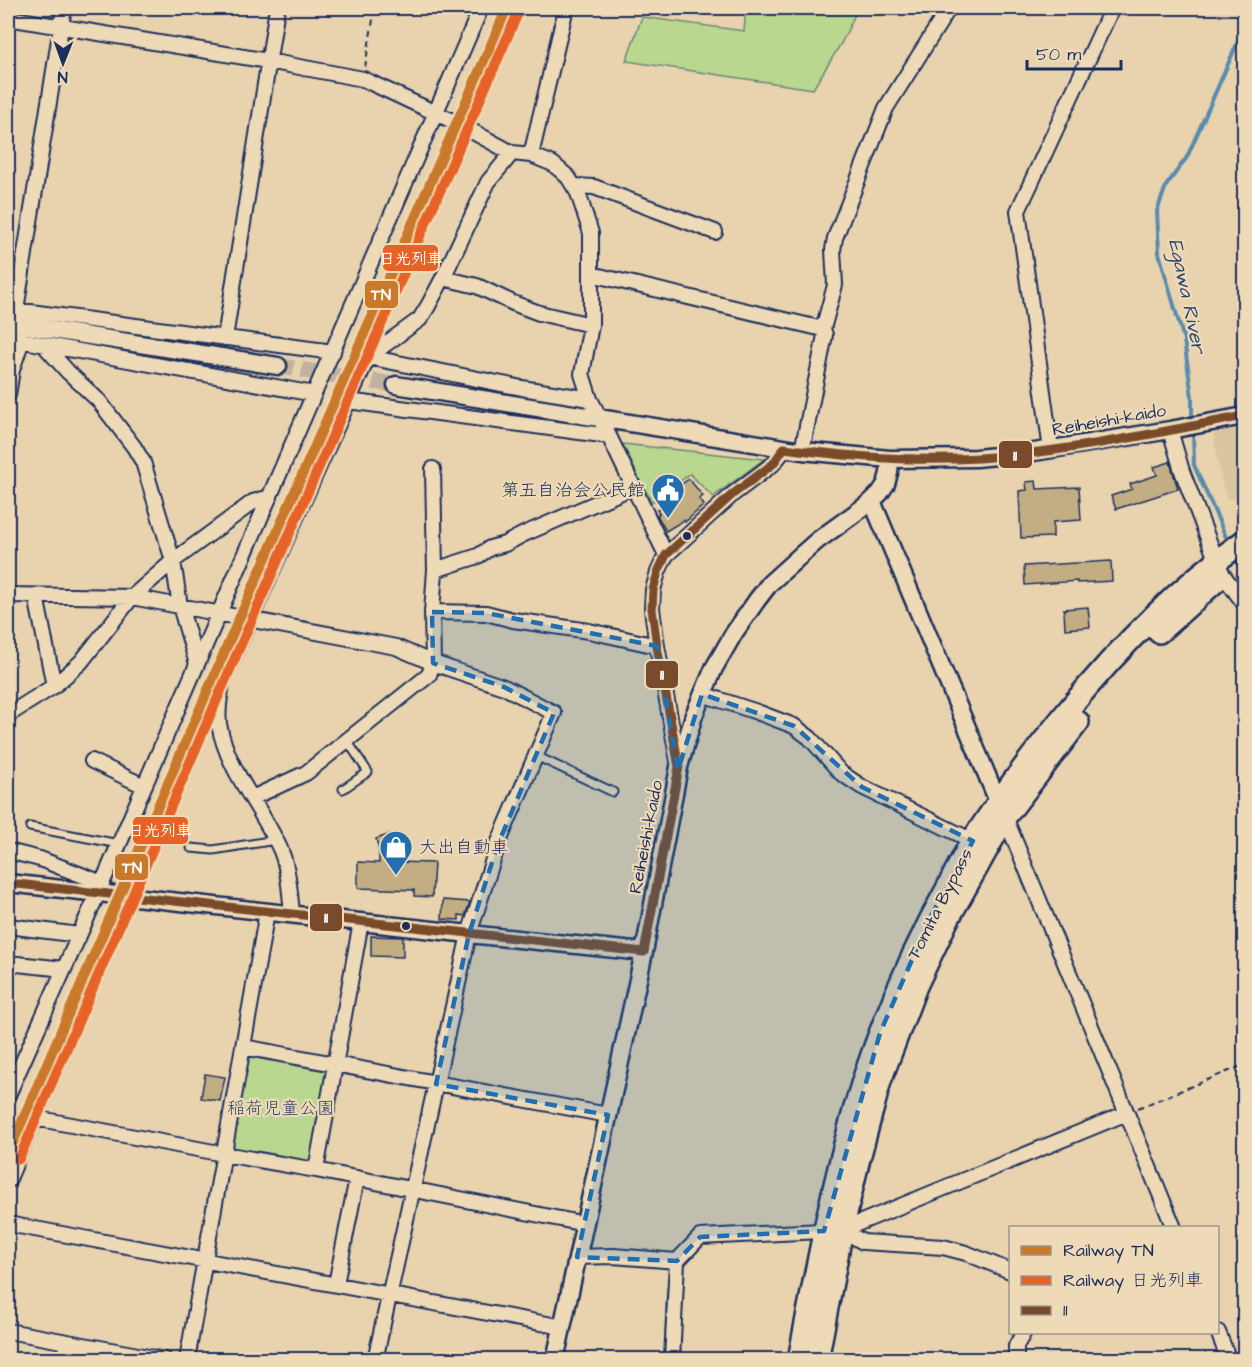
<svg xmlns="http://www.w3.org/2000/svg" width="1252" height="1367" font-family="'Architects Daughter','Klee One',sans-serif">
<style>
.built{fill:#d9c5a0}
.green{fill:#b9d78f;stroke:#6a8376;stroke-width:1.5}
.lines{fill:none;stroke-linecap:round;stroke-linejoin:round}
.stream{stroke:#598bae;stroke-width:4}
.building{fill:#c3ae83;stroke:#1b2f5e;stroke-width:1.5}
.tertiary-tunnel{stroke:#bfb29e;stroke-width:16;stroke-dasharray:16 8;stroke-linecap:butt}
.service-casing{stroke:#1b2f5e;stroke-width:11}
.minor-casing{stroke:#1b2f5e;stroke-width:18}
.tertiary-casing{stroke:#1b2f5e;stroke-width:21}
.primary-casing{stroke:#1b2f5e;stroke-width:26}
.path{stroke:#1b2f5e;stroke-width:2;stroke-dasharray:6 4.5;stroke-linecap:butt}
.service{stroke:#efdab8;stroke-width:7}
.minor{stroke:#efdab8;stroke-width:14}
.tertiary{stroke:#efdab8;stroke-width:16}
.primary{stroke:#efdab8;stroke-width:21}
.bus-1-casing{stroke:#efdab8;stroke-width:14}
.bus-1{stroke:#7a4b2a;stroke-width:9}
.rail-1-casing{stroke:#efdab8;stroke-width:15}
.rail-2-casing{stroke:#efdab8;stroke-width:15}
.rail-1{stroke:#ca792b;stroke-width:10}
.rail-2{stroke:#e76225;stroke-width:10}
.marked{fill:#1f6fb2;fill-opacity:0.2;stroke:#1f6fb2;stroke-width:4.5;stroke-dasharray:12 8;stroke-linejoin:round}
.bus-dot{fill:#1b2f5e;stroke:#efdab8;stroke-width:2}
.labels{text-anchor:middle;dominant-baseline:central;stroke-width:4.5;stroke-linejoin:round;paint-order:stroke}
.street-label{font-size:18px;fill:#1b2f5e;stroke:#efdab8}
.poi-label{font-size:18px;fill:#1b2f5e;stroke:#efdab8;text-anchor:end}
.park-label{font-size:18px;fill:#334865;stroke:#efdab8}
.water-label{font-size:20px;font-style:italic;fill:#2a4672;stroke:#efdab8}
.line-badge{stroke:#efdab8;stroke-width:2}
.badge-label{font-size:16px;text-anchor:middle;font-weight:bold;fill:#fff}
</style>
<rect width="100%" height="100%" fill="#e8d3ae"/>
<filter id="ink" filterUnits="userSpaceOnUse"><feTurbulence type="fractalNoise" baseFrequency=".0167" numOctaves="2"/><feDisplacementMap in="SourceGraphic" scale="12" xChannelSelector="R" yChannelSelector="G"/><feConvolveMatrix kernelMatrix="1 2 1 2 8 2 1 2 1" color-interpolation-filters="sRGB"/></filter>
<g filter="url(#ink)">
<!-- built -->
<path class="built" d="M1244 427V499L1227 498 1222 483 1213 433Z"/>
<!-- green -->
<path class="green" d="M746 8H858L842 42 813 89 626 61 642 17 744 31Z
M623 444 764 459 713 497 690 474 652 502 641 483Z
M249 1054 330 1069 313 1162 232 1147Z
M72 1349 132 1360H70Z"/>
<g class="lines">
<!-- stream -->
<path class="stream" d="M1192 420V397L1184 340 1159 253 1157 211 1166 186 1187 157 1240 37 1244 29
M1193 430 1194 465 1229 544
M1235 557 1244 578
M665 1360 668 1289"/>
</g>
<!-- building -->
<path class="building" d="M1170 462 1178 489 1116 509 1111 496 1132 489 1130 484 1157 475 1154 467Z
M689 479 703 496 699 499 704 505 685 522 684 520 666 531 657 515 659 514 657 510 676 499 674 497 682 490 679 486Z
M1036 481 1037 489 1079 487 1081 520 1053 522V537L1021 538 1019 491 1027 490 1026 482Z
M1111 561 1112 581 1077 583V581L1025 585 1024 566Z
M1088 607 1090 627 1065 629 1064 609Z
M391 834 395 849V862L434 863 432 897 414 896V890L358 888V862L379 863V850L376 839Z
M443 900 470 902 465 916 459 915V920L442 919Z
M371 936 403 937V957L371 956Z
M205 1074 225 1077 220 1101 201 1098Z"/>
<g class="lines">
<!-- tertiary-tunnel -->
<path class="tertiary-tunnel" d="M278 366 396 385"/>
<defs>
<path id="service" d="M536 756 613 792
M343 789 368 772 346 739
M30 827 119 844
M191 848 213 850 276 840"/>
<path id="minor" d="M8 18 268 61 363 79 457 123 512 153
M531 155 566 8
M574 186 594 187 715 232
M591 274 823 329
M443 278 477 286 513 303 539 313 591 325
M8 309 333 352
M16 310 64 8
M8 338 314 394
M225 338 277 8
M44 345 68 372 99 401 134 447 143 462 173 561 180 606 197 664
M368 357 522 388 590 399
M8 395 12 370 22 340
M348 401 609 436
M1170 430 1182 471 1217 562 1223 575 1244 603
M1051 450 1018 211 1112 8
M802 451 825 335 823 329 835 285 833 250 835 238 886 108 949 8
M435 570 478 556 490 548 505 544 524 534 633 487
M8 595 132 597 396 647 433 663 504 687 554 713 498 844 469 934 375 1360
M36 596 54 686
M432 612 435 570 433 469
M702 694 757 712 794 726 810 738 841 773 862 787 973 841
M8 717 11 713 54 686 81 662 132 597 173 561 253 502 270 497
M92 761 144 786
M679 767 657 646 652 609 653 590 658 572 666 555 733 494 773 464 781 454 784 448
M252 798 306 773 429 675 433 663 432 612 486 613 513 620 589 631 657 646
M1005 817 1174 1228
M8 851 40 859 102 883
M292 914C290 894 289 871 281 851 263 809 227 771 219 724 217 710 220 697 222 683L368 357 420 319 428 306 443 278 488 182 512 153 531 155 553 164 568 177 578 193 591 233V325L582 374 590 399 609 436 666 555
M8 926 79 935
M8 963 64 969
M243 1047 608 1115
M8 1095 98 893 481 8
M35 1118 224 1154 316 1170 585 1224
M316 1170 361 922
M8 1181 129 897
M8 1224 563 1327
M842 1230 863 1242 943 1247 966 1253 1010 1271
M577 1257 613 1256 677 1261
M336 1284 357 1178
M8 1331 165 1360
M1218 1332 1229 1360
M65 1360 68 1342
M187 1360 267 912
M672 1360 677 1261 700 1237 842 1230 1127 1113
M1016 1360V1346L1024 1332"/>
<path id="tertiary" d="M8 323 278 366
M396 385 802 451 890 459 976 458 1028 453 1170 430 1244 416
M872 501 1002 811
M8 883 469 934 644 952
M555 1360 644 952 679 767 694 715 714 668 734 633 757 600 770 583 801 555 818 540 872 501 880 493 886 484 889 473 890 459"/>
<path id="primary" d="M1159 632 1216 581
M799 1360C817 1265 835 1170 864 1078 886 1012 915 946 949 885 957 869 965 853 974 838 1002 795 1033 754 1065 714 1116 651 1178 587 1244 541
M817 1360 842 1230 858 1162 880 1081 916 986 947 921 1005 817 1078 722"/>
</defs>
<!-- service casing -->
<use href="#service" class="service-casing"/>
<!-- minor casing -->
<use href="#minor" class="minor-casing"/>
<!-- tertiary casing -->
<use href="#tertiary" class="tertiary-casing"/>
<!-- primary casing -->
<use href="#primary" class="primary-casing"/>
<!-- path -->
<path class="path" d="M365 67 375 8
M1239 508H1244
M1243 526 1242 523 1244 521
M1138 1108 1244 1065"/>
<!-- service -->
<use href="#service" class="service"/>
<!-- minor -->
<use href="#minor" class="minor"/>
<!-- tertiary -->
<use href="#tertiary" class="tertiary"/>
<!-- primary -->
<use href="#primary" class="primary"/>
<defs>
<path id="bus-1" d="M784 448C849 457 914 462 979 458 1068 452 1156 433 1244 416
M8 883 644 952
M644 952 679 767 657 646 652 609 653 590 658 572 666 555 733 494 773 464 784 448"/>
</defs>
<!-- bus-1 casing -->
<use href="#bus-1" class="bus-1-casing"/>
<!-- bus-1 -->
<use href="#bus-1" class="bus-1"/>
<defs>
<path id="rail-1" d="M8 1154 217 669 507 8"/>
<path id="rail-2" d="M19 1159 228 674 518 13"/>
</defs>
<!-- rail-1 casing -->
<use href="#rail-1" class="rail-1-casing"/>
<!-- rail-2 casing -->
<use href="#rail-2" class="rail-2-casing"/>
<!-- rail-1 -->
<use href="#rail-1" class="rail-1"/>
<!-- rail-2 -->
<use href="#rail-2" class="rail-2"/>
</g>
</g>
<!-- marked area -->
<path class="marked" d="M432 612 486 613 657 646 678 770 702 694 794 726 862 787 973 841 932 914 880 1033 824 1231 700 1237 677 1261 577 1257 608 1115 436 1084 469 934 498 844 554 713 504 687 433 663Z"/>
<!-- icons -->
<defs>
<symbol id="civic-pin" viewBox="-11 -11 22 30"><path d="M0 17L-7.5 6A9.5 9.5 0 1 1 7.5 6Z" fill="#1f6fb2" stroke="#efdab8"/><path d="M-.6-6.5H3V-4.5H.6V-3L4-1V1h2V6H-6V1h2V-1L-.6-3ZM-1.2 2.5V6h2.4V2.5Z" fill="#fff"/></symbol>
<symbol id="shop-pin" viewBox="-11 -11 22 30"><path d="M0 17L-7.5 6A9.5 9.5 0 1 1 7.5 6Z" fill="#1f6fb2" stroke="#efdab8"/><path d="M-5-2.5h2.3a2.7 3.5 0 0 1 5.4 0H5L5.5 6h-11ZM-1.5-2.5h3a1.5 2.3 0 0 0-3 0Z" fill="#fff"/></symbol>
</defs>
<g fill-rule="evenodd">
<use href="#civic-pin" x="649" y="471" width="38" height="52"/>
<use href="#shop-pin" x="377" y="828" width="38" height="52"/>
</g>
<!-- markers -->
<g class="bus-dot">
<circle cx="687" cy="536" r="5"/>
<circle cx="406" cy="926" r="5"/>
</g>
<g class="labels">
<!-- street labels -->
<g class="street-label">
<text transform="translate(1109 420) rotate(-10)">Reiheishi-kaido</text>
<text transform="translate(646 837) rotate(-79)">Reiheishi-kaido</text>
<text transform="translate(940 904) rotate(-63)">Tomita Bypass</text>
</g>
<!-- poi labels -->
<g class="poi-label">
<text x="645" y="490">第五自治会公民館</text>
<text x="419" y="847" text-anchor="start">大出自動車</text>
</g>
<!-- park labels -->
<g class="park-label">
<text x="281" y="1108">稲荷児童公園</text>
</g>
<!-- water labels -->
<g class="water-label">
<text transform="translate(1187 296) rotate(78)">Egawa River</text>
</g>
</g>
<g class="line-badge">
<rect x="382" y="244" width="57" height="28" rx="6" fill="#e76225"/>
<rect x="364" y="280" width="35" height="29" rx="6" fill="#ca792b"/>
<rect x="998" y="440" width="35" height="29" rx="6" fill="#7a4b2a"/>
<rect x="645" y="660" width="34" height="29" rx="6" fill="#7a4b2a"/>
<rect x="132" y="816" width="57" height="29" rx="6" fill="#e76225"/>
<rect x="114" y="853" width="35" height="28" rx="6" fill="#ca792b"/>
<rect x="309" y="903" width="34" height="29" rx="6" fill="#7a4b2a"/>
</g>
<g class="badge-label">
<text x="411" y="264">日光列車</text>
<text x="381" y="300">TN</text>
<text x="1015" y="461">11</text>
<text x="662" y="680">11</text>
<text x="160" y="836">日光列車</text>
<text x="132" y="873">TN</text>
<text x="326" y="923">11</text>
</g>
<!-- margin -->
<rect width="1252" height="1367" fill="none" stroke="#efdab8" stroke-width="30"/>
<rect x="15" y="15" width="1222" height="1337" fill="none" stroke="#1b2f5e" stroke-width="2" filter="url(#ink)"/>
<!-- legend -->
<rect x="1009" y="1226" width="210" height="108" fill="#efdab8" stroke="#9a9694" stroke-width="1.5"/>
<rect x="1021" y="1246" width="30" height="9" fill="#ca792b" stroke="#9a9694" stroke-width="1.5"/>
<text x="1063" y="1256" font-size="18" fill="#1b2f5e">Railway TN</text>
<rect x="1021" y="1276" width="30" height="9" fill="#e76225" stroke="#9a9694" stroke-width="1.5"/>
<text x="1063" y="1286" font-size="18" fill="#1b2f5e">Railway 日光列車</text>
<rect x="1021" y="1306" width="30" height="9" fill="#7a4b2a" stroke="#9a9694" stroke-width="1.5"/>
<text x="1063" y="1316" font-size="18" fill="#1b2f5e">11</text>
<!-- north arrow -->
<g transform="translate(63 63) rotate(181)" stroke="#efdab8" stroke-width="4.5" paint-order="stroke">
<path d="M0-4.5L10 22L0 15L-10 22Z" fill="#1b2f5e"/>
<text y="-9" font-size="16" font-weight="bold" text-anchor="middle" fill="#1b2f5e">N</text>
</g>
<!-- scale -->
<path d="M1027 60v9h94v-9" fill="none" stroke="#1b2f5e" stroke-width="3"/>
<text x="1036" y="60" font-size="18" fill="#1b2f5e" stroke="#efdab8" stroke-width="4.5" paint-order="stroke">50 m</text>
</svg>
